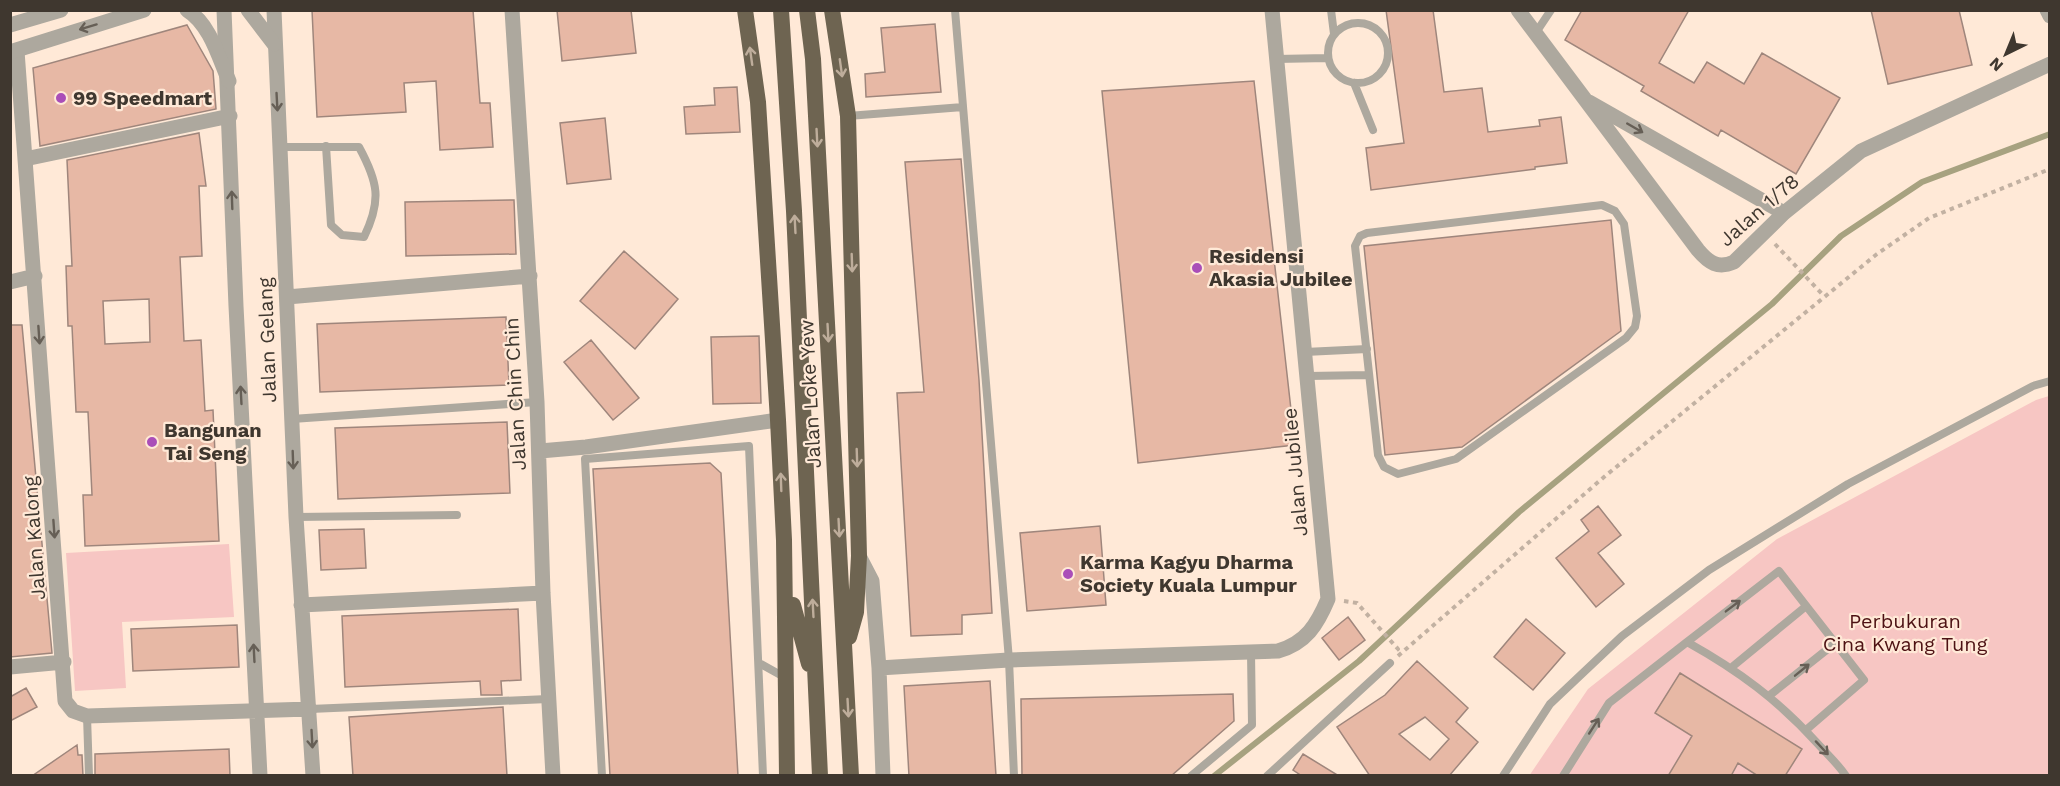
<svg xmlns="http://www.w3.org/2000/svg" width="2060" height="786" font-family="'Work Sans',sans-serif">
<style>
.green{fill:#f7c6c3}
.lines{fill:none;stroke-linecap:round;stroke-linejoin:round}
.stream{stroke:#a7a280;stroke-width:6}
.building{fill:#e7b8a5;stroke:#9f867c;stroke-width:1.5;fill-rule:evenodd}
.path{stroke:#c2b1a2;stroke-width:4;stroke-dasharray:4.5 4.5;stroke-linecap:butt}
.service{stroke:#ada89e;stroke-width:8}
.minor{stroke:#ada89e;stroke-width:15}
.tertiary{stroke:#ada89e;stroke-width:15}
.trunk{stroke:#6e6451;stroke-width:16}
.oneway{stroke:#665f56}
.oneway2{stroke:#bead9b}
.poi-dot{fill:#aa4eb8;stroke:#ffe9d7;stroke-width:2}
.labels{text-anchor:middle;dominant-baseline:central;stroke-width:4.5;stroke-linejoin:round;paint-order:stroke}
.poi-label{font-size:20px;font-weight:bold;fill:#3f372f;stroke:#ffe9d7;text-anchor:start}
.street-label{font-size:20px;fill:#3f372f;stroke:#ffe9d7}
.park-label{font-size:20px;fill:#4d1113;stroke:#ffe9d7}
</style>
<rect width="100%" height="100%" fill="#ffe9d7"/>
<!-- green -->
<path class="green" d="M2049 396V775L1529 776 1588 689 1777 539 2036 400Z
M229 544 234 617 122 622 126 688 75 691 66 553Z"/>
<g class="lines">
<!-- stream -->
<path class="stream" d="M1214 776 1359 661 1519 512 1772 304 1841 236 1922 182 2050 134"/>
</g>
<!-- building -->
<path class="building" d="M312 10H473L480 103H490L493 147 440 150 436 81 404 83 406 112 317 117Z
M557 10H631L636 53 562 61Z
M1386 10H1433L1444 92 1482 88 1488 132 1540 126 1539 120 1561 117 1567 163 1535 167V169L1371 190 1366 148 1404 143Z
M1582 10H1689L1659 63 1694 83 1707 62 1744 84 1762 53 1840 98 1796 174 1721 130 1718 136 1641 91 1644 86 1565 40Z
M1871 10H1959L1972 65 1888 84Z
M935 24 941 92 866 97 865 74 885 72 881 28Z
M187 25 213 71 216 109 40 146 33 68Z
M1254 81 1295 445 1138 463 1102 91Z
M737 87 740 132 686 134 684 107 715 105 714 88Z
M605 118 611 179 567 184 560 123Z
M199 133 206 186H199L202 256 180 257 184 341 201 340 205 411 213 410 219 541 85 546 83 495H92L88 412H76L72 326H68L66 266H72L67 160ZM149 299 150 342 105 344 103 301Z
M961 159 979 380 992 613 962 615V634L911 636 897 393 924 392 905 162Z
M514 200 516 254 406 256 405 202Z
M1611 220 1621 331 1462 447 1385 455 1364 246Z
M624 251 678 299 635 349 580 301Z
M506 317 509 385 320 392 317 324Z
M10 325H22L52 653 10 657Z
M759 336 761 403 713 404 711 337Z
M591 340 639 398 613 420 564 362Z
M507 422 510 493 338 499 335 428Z
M710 463 721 473 738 776H610L593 469Z
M1598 506 1621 535 1598 553 1624 584 1596 607 1556 558 1589 531 1581 520Z
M1100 526 1106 605 1027 611 1020 533Z
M364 529 366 568 321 570 319 530Z
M518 609 521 680 501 681 502 695H481L480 681 345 687 342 616Z
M1348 617 1365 640 1339 660 1322 638Z
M1526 619 1565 653 1533 690 1494 657Z
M237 625 239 667 133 671 131 629Z
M1417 661 1468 708 1456 722 1478 742 1449 776H1370L1337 727 1385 695ZM1425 717 1449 739 1430 760 1399 734Z
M1680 673 1802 749 1785 776H1758L1738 763 1731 776H1668L1692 736 1655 713Z
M990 681 996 776H909L904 686Z
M26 688 37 707 10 721V697Z
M1233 694 1234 721 1171 776H1022L1021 699Z
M503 707 507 776H353L349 717Z
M77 745 78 755H82L83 776H32Z
M229 749 230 776H95V754Z
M1303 754 1339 776H1302L1293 770Z"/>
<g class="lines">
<!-- path -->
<path class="path" d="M1775 244 1824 296
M1344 601 1357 603 1398 649 1394 652
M1398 656 1604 477 1877 254 1929 218 2050 169"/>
<!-- service -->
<path class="service" d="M955 10 1009 660 1014 776
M1331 10 1334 34
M1328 53a30 30 0 1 1 60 0a30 30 0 1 1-60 0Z
M1535 34 1551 10
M1276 59 1328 58
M1354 83 1373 130
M848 116 963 107
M279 147H359C378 182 382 200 364 237L342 235 331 225 326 146
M1602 205 1615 211 1624 224 1637 316 1635 327 1626 338 1456 459 1398 474 1384 467 1378 455 1355 246 1360 236 1367 233Z
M1305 352 1367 349
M1308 376 1369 375
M292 419 537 402
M296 517 457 515
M1687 642 1779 571 1864 680 1806 730
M759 663 786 678
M1732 667 1805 607
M1770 695 1834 644
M310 709 548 699
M87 716 89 776
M602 776 585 459 749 446 763 776
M1191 776 1252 725 1251 652
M1267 776 1390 663
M1503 776 1550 704 1622 636 1709 570 1848 484 2033 386 2050 381
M1563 776 1609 703 1687 642C1739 671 1778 700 1818 744 1828 755 1838 764 1846 776"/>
<!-- minor -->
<path class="minor" d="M224 10 236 306 260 776
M274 10 296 517 313 776
M512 10 537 402 543 593 553 776
M1518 10 1698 250C1709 263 1718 269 1734 262L1784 213 1861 151 2050 64
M2047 10 2050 16
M17 51 65 701 73 711 87 716 310 709
M1589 102 1784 213
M25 159 230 116
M10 282 35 276
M287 297 530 276
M540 451 586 447 778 420
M859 556 872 581 879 668 883 776
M301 605 543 593
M10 667 64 662
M879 668 1009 660 1278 651C1306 643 1317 625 1328 599L1272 10"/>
<!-- tertiary -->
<path class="tertiary" d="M187 10C210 24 219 58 229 81
M248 10 274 44
M10 25 61 10
M10 52 144 10"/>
<!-- trunk -->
<path class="trunk" d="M745 10 758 102 778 420 784 540 787 776
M781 10 794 211 820 776
M807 10 813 59 851 776
M832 10 848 116 859 556 856 612 849 637
M793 605 809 664"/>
</g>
<!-- one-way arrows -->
<defs><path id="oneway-shaft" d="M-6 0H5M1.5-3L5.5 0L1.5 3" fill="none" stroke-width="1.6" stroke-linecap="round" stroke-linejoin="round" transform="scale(1.5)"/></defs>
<g class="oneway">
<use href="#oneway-shaft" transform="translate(88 27) rotate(163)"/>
<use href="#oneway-shaft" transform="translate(277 102) rotate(87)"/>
<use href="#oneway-shaft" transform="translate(1635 128) rotate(30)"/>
<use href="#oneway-shaft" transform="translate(232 200) rotate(-92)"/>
<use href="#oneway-shaft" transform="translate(39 335) rotate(86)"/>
<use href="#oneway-shaft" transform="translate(241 395) rotate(-93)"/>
<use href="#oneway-shaft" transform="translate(293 460) rotate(88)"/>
<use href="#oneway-shaft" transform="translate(54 529) rotate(86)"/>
<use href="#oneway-shaft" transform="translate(1733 606) rotate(-37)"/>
<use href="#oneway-shaft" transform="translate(254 653) rotate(-93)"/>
<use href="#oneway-shaft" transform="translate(1802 670) rotate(-39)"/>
<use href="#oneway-shaft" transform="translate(1594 726) rotate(-57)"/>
<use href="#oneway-shaft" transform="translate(312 739) rotate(87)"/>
<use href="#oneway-shaft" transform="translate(1822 748) rotate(47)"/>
</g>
<g class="oneway2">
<use href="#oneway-shaft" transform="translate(751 56) rotate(-98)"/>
<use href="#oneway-shaft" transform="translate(841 68) rotate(82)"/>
<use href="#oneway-shaft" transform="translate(817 138) rotate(87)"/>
<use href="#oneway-shaft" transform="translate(795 224) rotate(-93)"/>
<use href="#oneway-shaft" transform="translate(852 263) rotate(88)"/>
<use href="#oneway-shaft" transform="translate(828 333) rotate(87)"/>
<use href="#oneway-shaft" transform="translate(857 458) rotate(88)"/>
<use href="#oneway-shaft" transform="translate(781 482) rotate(-92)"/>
<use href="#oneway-shaft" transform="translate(839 528) rotate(87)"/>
<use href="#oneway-shaft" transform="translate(813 608) rotate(-93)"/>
<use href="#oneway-shaft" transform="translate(848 708) rotate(87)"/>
</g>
<!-- markers -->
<g class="poi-dot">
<circle cx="61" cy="98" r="6"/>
<circle cx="1197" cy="268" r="6"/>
<circle cx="152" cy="442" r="6"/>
<circle cx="1068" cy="574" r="6"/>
</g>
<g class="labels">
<!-- poi labels -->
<g class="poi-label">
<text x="73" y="98">99 Speedmart</text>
<text x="1209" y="256">Residensi<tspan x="1209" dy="23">Akasia Jubilee</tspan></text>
<text x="164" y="430">Bangunan<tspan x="164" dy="23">Tai Seng</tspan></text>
<text x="1080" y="562">Karma Kagyu Dharma<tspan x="1080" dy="23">Society Kuala Lumpur</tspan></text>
</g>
<!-- street labels -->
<g class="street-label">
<text transform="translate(1759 210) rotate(-41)">Jalan 1/78</text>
<text transform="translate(267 340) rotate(-92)">Jalan Gelang</text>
<text transform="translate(515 394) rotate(-93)">Jalan Chin Chin</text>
<text transform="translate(810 394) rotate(-93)">Jalan Loke Yew</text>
<text transform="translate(1295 472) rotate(-95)">Jalan Jubilee</text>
<text transform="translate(34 538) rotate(-94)">Jalan Kalong</text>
</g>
<!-- park labels -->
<g class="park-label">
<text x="1905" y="621">Perbukuran<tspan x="1905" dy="23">Cina Kwang Tung</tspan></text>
</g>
</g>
<!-- border -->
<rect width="2060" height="786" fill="none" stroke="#3f372f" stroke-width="24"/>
<!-- north arrow -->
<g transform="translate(2006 54) rotate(223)" stroke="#ffe9d7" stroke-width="4.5" paint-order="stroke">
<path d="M0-4.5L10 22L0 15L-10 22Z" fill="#3f372f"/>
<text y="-9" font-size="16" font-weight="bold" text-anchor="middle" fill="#3f372f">N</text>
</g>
</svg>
